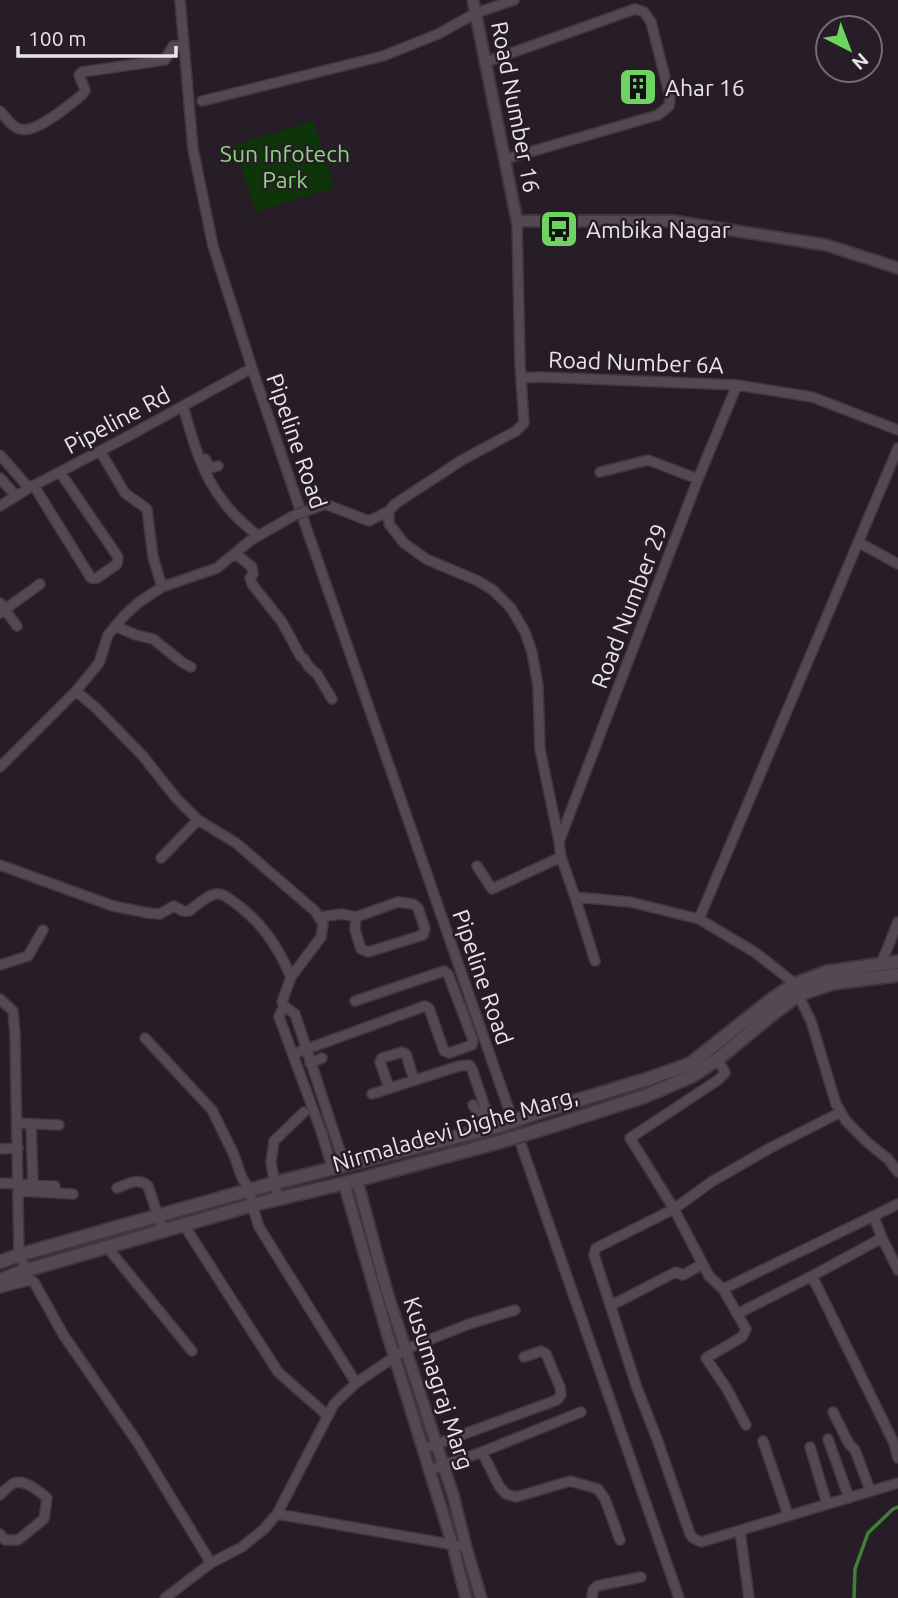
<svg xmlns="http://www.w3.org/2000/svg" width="898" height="1598" font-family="Ubuntu,sans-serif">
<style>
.green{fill:#0e3509}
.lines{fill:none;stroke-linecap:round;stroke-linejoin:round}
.stream{stroke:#407e39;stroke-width:3.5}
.minor-casing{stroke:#40373f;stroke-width:12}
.tertiary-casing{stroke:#40373f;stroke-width:14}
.secondary-casing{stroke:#40373f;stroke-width:16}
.minor{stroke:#544853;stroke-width:9}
.tertiary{stroke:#544853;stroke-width:10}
.secondary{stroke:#544853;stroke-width:12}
.minor-bridge-casing{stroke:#40373f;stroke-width:12;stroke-linecap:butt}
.secondary-bridge-casing{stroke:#40373f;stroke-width:16;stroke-linecap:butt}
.minor-bridge{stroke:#544853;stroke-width:9}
.secondary-bridge{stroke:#544853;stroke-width:12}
.labels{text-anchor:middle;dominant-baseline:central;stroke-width:5;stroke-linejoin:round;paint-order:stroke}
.poi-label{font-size:23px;fill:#eae3e9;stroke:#271d26;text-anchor:start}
.street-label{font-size:23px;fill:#eae3e9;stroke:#271d26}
.park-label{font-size:23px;fill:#87d97c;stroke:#271d26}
</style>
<rect width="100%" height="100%" fill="#271d26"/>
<!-- green -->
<path class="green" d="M314 121 334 188 255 212 235 145Z"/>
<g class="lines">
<!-- stream -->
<path class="stream" d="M854 1598 855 1569 868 1533 893 1509 898 1507"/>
<defs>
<path id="minor" d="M180 0 193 149 213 246 252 368 305 524 679 1598
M486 62 635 9 644 12 651 22 670 97 669 106 658 115 505 159
M202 101 383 56 438 34 476 13 514 0
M0 111C6 117 11 127 20 129 36 134 69 105 82 95L85 90 79 75 82 72 165 60 173 46H184
M517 221 520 364 524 423 516 431 462 460 395 504 389 511V524L404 543 426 559 478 581 493 590 511 608 525 632 532 652 538 686 540 749 559 841 561 857 575 897 630 902 699 919 756 953 795 984 798 995 811 1021 836 1104 846 1121 867 1142 888 1159 898 1172
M522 378 542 377 737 385 812 397 898 430
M183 406C192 438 202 475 223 501 233 515 245 525 258 536
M100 451 125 493 147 509 153 557 162 587
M0 455 29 488
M205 459 210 468 218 466
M600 472 648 460 698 479
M0 478 16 496
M34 486 91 578H97L117 564 118 557 60 472
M325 504 369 521 389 511
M0 506 29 488 123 439 252 368
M858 542 898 564
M236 554 252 567 253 574 250 578 252 584 282 622 301 657 304 659 309 667 317 674 332 699
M0 603 17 626
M0 613 40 584
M115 626 136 635 153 639 183 663 191 667
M76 691 99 663 108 635 124 616 138 603 162 587 217 568 251 540 293 516
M0 767 76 691 96 708 142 755 176 798 198 820 236 843 315 911 323 924 321 937 291 977
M560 839 698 479 737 385
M161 858 198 820
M0 865 113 906 148 913 160 914 174 906 183 911H189C196 906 207 895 216 894 224 893 229 899 235 903 262 922 278 947 291 977L282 1002 284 1006
M477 866 492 889 561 857
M575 897 595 961
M319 917 342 914 356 917 398 902 413 904 418 908 425 929 423 935 368 952 361 949 355 930 356 917
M699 919 898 448
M881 964 898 922
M0 965 28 956 43 930
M0 999 13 1011 15 1035 19 1255 27 1270
M145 1038 212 1110 234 1155 242 1178 250 1190 252 1205 259 1227 356 1383
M293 1054 425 1006 429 1008 444 1051 449 1053 472 1045 473 1040 448 974 444 971 355 1001
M718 1059 725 1073 718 1080 630 1138 674 1209 709 1276 723 1289 746 1329 742 1337 706 1358 727 1389 746 1425
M310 1063 322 1058
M389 1088 380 1062 382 1058 402 1052 406 1054 414 1080
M372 1094 459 1066 469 1065 472 1069 492 1128
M473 1105C476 1112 481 1113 488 1114
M841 1112 770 1148 711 1182 674 1209 596 1248 594 1255 637 1388 657 1439 690 1534 693 1538 701 1542 898 1483
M17 1123 59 1125
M31 1124 33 1184
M0 1149 18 1148
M333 1170 321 1131 279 1017 284 1006 295 1014 345 1166
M0 1183 55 1186
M117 1188C128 1184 138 1177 148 1186L163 1231
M18 1191 73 1194
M278 1199 271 1163 274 1141 304 1112
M874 1217 882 1238
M184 1225 278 1372 328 1416
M107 1247 192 1351
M812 1276 882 1238 898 1270
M0 1288 30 1280 34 1282 64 1336 136 1440 211 1563
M723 1289 898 1204
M610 1306 672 1274 676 1272 683 1275 703 1264
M737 1314 812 1276 894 1443 898 1458
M833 1412 849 1444 855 1450 870 1490
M828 1439 849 1498
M763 1441 788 1515
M810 1447 827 1504
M423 1449 557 1400 561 1395 560 1387 546 1354 541 1351 524 1357
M482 1452 499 1486 506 1494 516 1497 570 1481 598 1489 605 1499 620 1540
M430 1470 482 1452 581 1412
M0 1495C4 1491 10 1485 14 1483 25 1479 40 1492 47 1498L44 1519 18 1540H5L0 1534
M277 1514 466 1547
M740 1531 749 1598
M165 1598 211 1563 242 1547 264 1529 277 1514 334 1404 356 1383 406 1349 469 1324 515 1310
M592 1598 593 1590 597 1586 641 1577"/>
<path id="tertiary" d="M473 0 517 221H673L826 245 898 268
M357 1180 387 1292 453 1495 466 1547 481 1598
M344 1183 388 1336 453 1546 466 1598"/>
<path id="secondary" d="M543 1111 648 1079 690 1064 771 1000 795 984 827 972 898 962
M549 1127 643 1097 692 1076 718 1059 770 1016 798 995 833 983 898 975
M0 1262 19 1255 275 1183 496 1127
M0 1280 27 1270 252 1205 357 1180 499 1142"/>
</defs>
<!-- minor casing -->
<use href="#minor" class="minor-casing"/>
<!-- tertiary casing -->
<use href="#tertiary" class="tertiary-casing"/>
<!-- secondary casing -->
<use href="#secondary" class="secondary-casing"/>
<!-- minor -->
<use href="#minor" class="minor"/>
<!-- tertiary -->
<use href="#tertiary" class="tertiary"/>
<!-- secondary -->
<use href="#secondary" class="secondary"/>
<defs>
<path id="minor-bridge" d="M293 516 325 504"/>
<path id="secondary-bridge" d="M496 1127 543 1111
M499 1142 549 1127"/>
</defs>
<!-- minor-bridge casing -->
<use href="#minor-bridge" class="minor-bridge-casing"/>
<!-- secondary-bridge casing -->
<use href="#secondary-bridge" class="secondary-bridge-casing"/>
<!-- minor-bridge -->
<use href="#minor-bridge" class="minor-bridge"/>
<!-- secondary-bridge -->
<use href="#secondary-bridge" class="secondary-bridge"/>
</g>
<!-- icons -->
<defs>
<symbol id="building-square" viewBox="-11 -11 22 22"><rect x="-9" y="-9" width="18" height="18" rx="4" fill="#6dd361" stroke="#271d26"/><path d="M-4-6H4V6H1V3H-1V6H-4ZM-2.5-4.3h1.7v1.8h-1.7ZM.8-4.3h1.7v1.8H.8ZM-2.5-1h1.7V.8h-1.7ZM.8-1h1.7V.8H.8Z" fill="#111"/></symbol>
<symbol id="bus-square" viewBox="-11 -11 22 22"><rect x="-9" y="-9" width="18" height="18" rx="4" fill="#6dd361" stroke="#271d26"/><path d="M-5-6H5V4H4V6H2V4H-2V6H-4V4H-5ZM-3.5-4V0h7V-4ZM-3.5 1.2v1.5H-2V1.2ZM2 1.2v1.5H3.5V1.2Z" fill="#111"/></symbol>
</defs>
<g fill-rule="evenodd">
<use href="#building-square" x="616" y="65" width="44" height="44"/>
<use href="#bus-square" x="537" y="207" width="44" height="44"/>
</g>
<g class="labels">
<!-- poi labels -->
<g class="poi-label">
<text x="665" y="87">Ahar 16</text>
<text x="586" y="229">Ambika Nagar</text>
</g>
<!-- street labels -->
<g class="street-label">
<text transform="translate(516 107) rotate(79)">Road Number 16</text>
<text transform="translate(636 362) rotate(2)">Road Number 6A</text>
<text transform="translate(117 420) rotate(-28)">Pipeline Rd</text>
<text transform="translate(297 441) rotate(71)">Pipeline Road</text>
<text transform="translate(629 606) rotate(-69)">Road Number 29</text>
<text transform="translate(483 977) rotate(71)">Pipeline Road</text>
<text transform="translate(455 1129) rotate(-16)">Nirmaladevi Dighe Marg,</text>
<text transform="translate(439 1383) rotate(72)">Kusumagraj Marg</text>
</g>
<!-- park labels -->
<g class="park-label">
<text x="285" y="153">Sun Infotech<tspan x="285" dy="26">Park</tspan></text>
</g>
</g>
<!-- north arrow -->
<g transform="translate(849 49) rotate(138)"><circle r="33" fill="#271d26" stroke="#756c74" stroke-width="2"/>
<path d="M0-5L12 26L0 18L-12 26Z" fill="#6dd361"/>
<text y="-10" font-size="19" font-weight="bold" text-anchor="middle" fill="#eae3e9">N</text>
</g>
<!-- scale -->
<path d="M18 46v10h158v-10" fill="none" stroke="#eae3e9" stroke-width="3.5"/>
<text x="28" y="46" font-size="21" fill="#eae3e9" stroke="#271d26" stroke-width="5" paint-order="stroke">100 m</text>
</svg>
